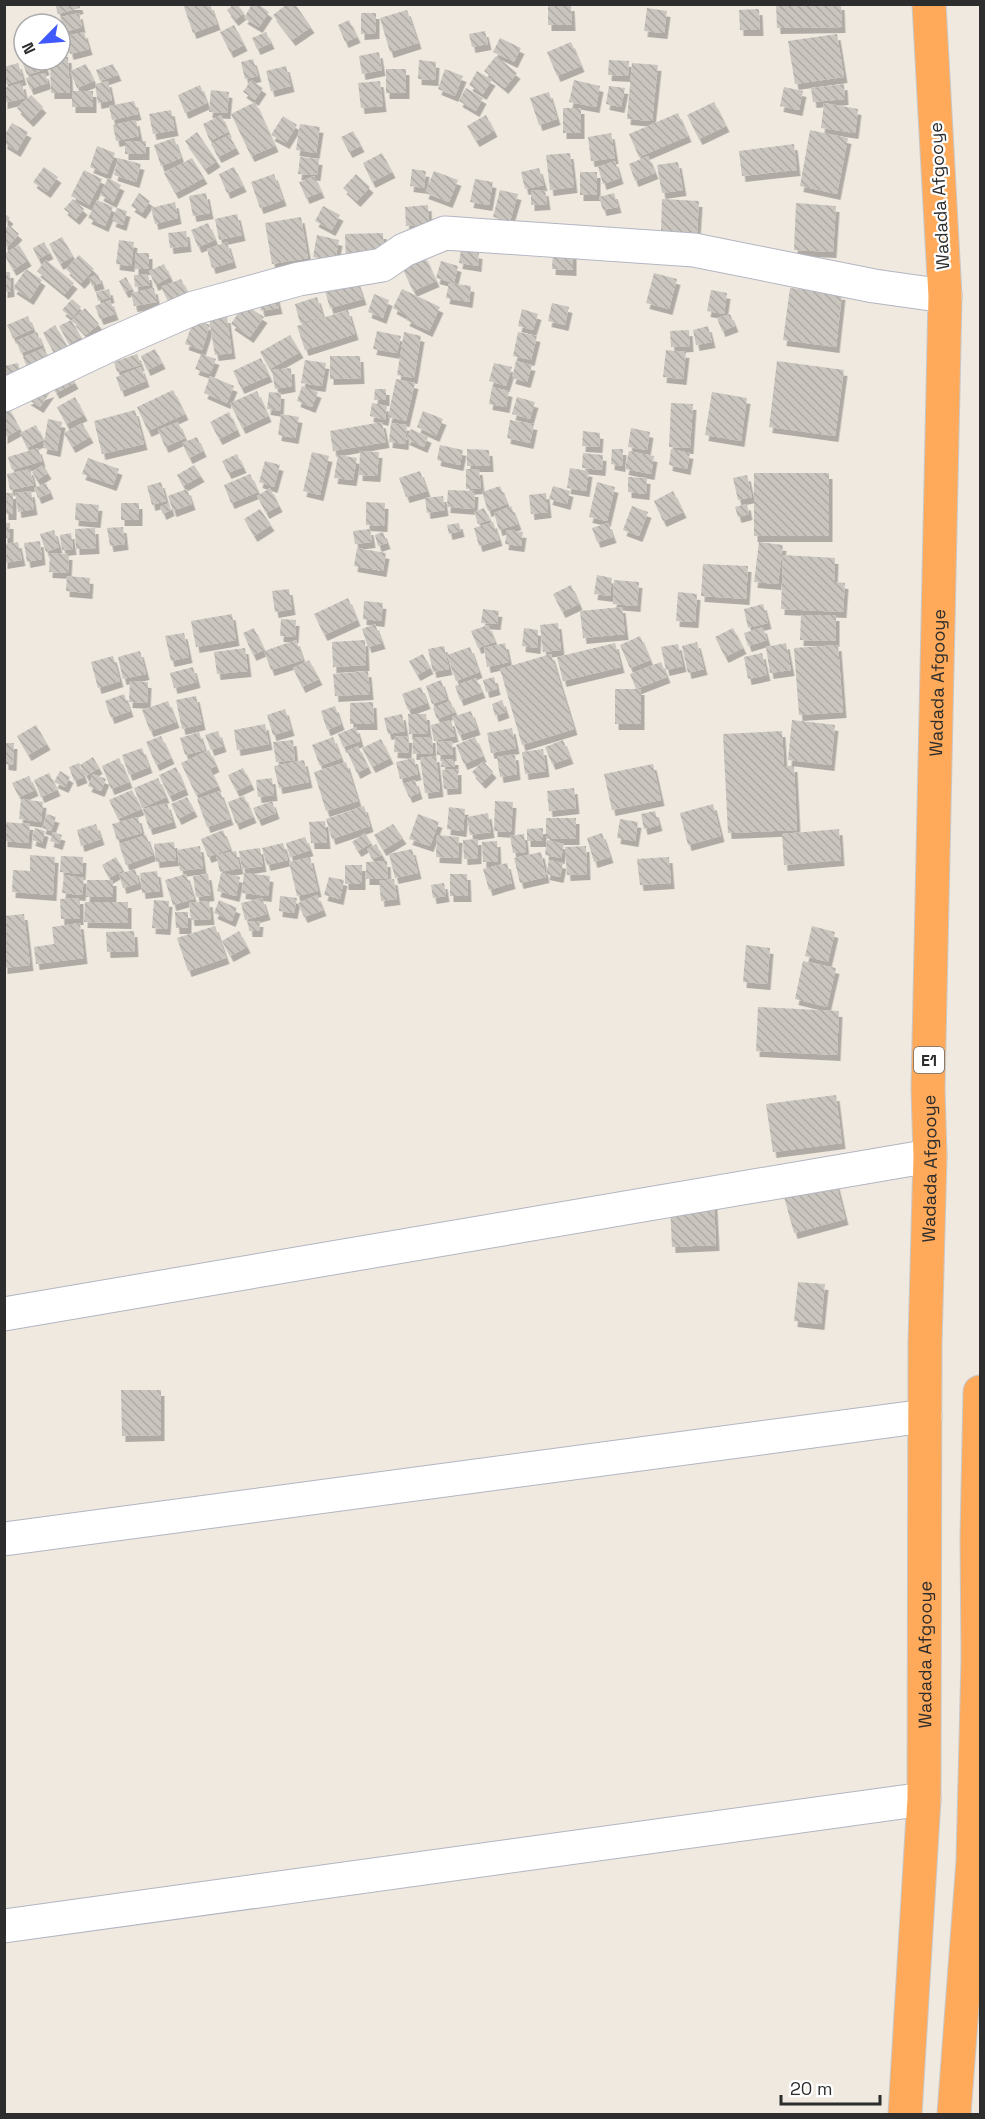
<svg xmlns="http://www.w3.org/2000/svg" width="985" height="2119" font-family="'Space Grotesk',sans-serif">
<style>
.building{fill:url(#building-back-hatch);filter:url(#shadow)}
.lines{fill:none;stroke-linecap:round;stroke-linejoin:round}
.minor-casing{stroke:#b3b5c1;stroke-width:35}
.highway-casing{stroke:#c8c8c8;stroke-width:35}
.minor{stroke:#fff;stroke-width:33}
.highway{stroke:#ffaa5a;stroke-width:33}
.labels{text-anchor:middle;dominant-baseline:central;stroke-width:4.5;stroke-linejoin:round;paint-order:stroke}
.shield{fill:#fff;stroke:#6c6c6c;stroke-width:1.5}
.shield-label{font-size:16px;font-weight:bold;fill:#2d2d2d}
.street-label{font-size:18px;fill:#2d2d2d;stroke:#fff}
</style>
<defs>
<pattern id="building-back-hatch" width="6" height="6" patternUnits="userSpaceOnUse" patternTransform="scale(1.5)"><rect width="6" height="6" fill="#cac6bf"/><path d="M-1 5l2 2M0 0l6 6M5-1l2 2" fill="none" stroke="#aeaaa4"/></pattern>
<filter id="shadow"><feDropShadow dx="3.5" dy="6" stdDeviation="0" flood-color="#0004"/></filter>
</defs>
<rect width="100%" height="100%" fill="#efe9e0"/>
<!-- building -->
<path class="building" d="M55 4H79L80 8 58 14Z
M183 4H210L217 24 193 33Z
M234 4H237L244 13 235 20 227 10Z
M252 4H258L269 12 259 27 244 18Z
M287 4H295L311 27 292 40 273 15Z
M776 4H841L842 27 777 28Z
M571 5 572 25H548V6Z
M647 8 667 11 664 33 644 31Z
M759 9 760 30H740L739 10Z
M407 10 418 43 390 52 380 18Z
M79 13 82 27 64 32 61 17Z
M361 13H376V33L361 34Z
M55 18 57 24H40Z
M349 20 357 37 345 42 338 25Z
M234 25 244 45 230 52 220 32Z
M485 31 488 44 472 47 469 34Z
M84 32 89 49 70 54 66 36Z
M266 32 271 43 257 49 252 38Z
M837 34 844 77 795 84 788 41Z
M500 38 521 48 514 62 493 52Z
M571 42 581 66 557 76 547 52Z
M379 52 382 70 362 74 359 56Z
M496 56 517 73 505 88 484 71Z
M60 57H68L70 93H51L50 60H60Z
M253 59 258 76 245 79 241 62Z
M27 60H43L46 69 27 75 22 61Z
M419 60 436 62 435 80 418 79Z
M609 60 629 61 628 76 608 75Z
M18 63 23 79 4 85V67Z
M632 63 658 65 652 121 627 119Z
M86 64 94 81 77 88 70 71Z
M113 64 118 75 100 81 96 70Z
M286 66 291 86 271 91 266 71Z
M386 69H406V93H386Z
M445 69 463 76 455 96 438 89Z
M477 71 492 80 483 94 469 85Z
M45 73 48 83 30 89 26 78Z
M251 80 263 88 255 100 243 92Z
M574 80 600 86 596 107 569 102Z
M108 81 112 100 98 103 95 84Z
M380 81 383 106 361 108 358 83Z
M22 83 25 98 4 103V88Z
M844 84 845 99 813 102 811 88Z
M200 85 207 103 185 113 178 95Z
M609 86 625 88 621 107 606 104Z
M784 87 803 91 799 110 780 106Z
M466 88 483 98 476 111 459 101Z
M211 90 229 92 227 113 209 112Z
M72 91H93V107H72Z
M549 92 557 119 539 125 530 98Z
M31 95 43 107 30 121 17 108Z
M134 101 138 114 112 120 109 106Z
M255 102 275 146 251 156 231 114Z
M714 102 726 126 699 139 687 115Z
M824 103 858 109 855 133 821 128Z
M563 108H581V133H563Z
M171 110 175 130 153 134 149 114Z
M678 113 688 136 639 157 629 134Z
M221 115 228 132 210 141 203 124Z
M486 115 494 131 476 141 467 126Z
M283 116 297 125 286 143 271 135Z
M136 120 139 136 116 141 113 125Z
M12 123 28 132 17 151 4 143V136Z
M300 124 320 127 316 153 296 150Z
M810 130 848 138 837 194 800 186Z
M353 131 361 146 349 152 341 137Z
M197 132 217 161 205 169 185 141Z
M611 133 615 158 591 161 588 137Z
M229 135 236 148 218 157 211 144Z
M174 138 181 158 161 166 154 145Z
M125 141H146V154H125Z
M794 144 797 170 742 176 739 151Z
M97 146 115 153 107 174 90 167Z
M382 153 392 172 372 182 363 163Z
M570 153 574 187 550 190 546 155Z
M648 156 655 173 635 181 629 164Z
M300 157 319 159 317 175 298 174Z
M118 158 141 164 136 182 114 175Z
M192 158 204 178 175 193 164 173Z
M615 161 620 178 603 184 598 167Z
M678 162 683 190 662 193 657 165Z
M44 167 58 177 47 192 33 182Z
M234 167 243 186 227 193 219 174Z
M539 168 544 185 525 189 521 172Z
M412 169 426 171 424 188 410 186Z
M84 170 102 179 89 205 71 196Z
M434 171 458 180 449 202 425 193Z
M580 172H597V195H580Z
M274 174 283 200 260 208 251 182Z
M356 174 370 187 357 201 343 188Z
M314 176 321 192 306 198 299 182Z
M108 178 121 185 113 202 100 195Z
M475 179 493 182 489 205 470 202Z
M500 190 518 194 510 221 493 217Z
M545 190 547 204 531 205V191Z
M139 193 150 201 142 213 131 206Z
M206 193 210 213 193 216 189 196Z
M614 193 618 207 603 210 599 197Z
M73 199 84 209 76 219 64 209Z
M662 199 699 201 697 233 661 231Z
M97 200 113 207 105 226 88 218Z
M175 202 178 218 155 224 151 208Z
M796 203 836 206 833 252 794 250Z
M428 205 429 224 406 226 405 207Z
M323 206 340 215 332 230 315 221Z
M117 208 127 211 123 225 112 221Z
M4 213 10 218 4 225Z
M237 214 242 235 219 240 215 219Z
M301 217 308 258 272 264 265 223Z
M208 223 215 240 198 247 191 230Z
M9 225 19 234 7 247 4 244V230Z
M186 231 188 246 170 248 168 233Z
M383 233 384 259 346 260 345 234Z
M317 235 339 240 335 261 313 257Z
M62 237 73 256 60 264 49 244Z
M119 240 134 242 131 266 116 264Z
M44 242 50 253 38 259 33 248Z
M227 242 233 262 212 268 207 249Z
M19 245 28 260 13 270 4 254Z
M461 250 479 253 478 266 459 263Z
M553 252H573V270L552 269Z
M135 253H149V269H135Z
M79 255 94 269 81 283 66 269Z
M424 255 436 281 413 291 401 265Z
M46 260 74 283 65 294 37 271Z
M441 261 458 266 454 283 436 278Z
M164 264 170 277 155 285 149 271Z
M26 269 42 280 30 299 13 288Z
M4 272H10L11 291 4 292Z
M654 273 677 279 669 309 646 303Z
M98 274 101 283 92 286 89 278Z
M148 274 150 285 135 287 134 275Z
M355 275 363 299 330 308 323 284Z
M126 277 132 289 125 292 119 281Z
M181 279 187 292 168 301 161 287Z
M449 283 471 286 469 302 446 298Z
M154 288 157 302 134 306 131 293Z
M790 288 842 294 836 347 783 340Z
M109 289 111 297 98 301 96 292Z
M402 289 440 307 429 331 406 320 408 316 393 308Z
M711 290 727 293 724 314 707 311Z
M275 292 279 308 261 311 258 295Z
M374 294 389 300 383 318 368 312Z
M317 297 323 317 300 323 295 304Z
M72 299 81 307 72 318 62 310Z
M110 300 115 314 100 319 95 306Z
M552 303 569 307 565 325 548 321Z
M244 304 264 317 250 337 231 324Z
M85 308 99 324 86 335 72 320Z
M522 309 538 314 533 330 518 326Z
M348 310 355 334 305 350 297 326Z
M730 314 735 326 722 331 717 318Z
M28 316 33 329 13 338 7 325Z
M227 317 232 353 215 355 209 319Z
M194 319 210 325 202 350 185 344Z
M71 320 81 337 69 344 59 326Z
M55 325 67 346 54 353 43 333Z
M708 326 712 342 696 345 693 330Z
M689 330 690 346 671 347 670 331Z
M377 331 401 336 397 353 373 349Z
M37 332 42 345 21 353 16 341Z
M404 332 421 336 414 378 397 375Z
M518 332 537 336 531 360 513 356Z
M290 335 300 352 270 369 260 352Z
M44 348 51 363 29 372 23 357Z
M155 349 162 363 147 370 141 356Z
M666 350 686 352 683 379 663 377Z
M137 354 141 365 117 372 114 362Z
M201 354 216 359 210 374 195 369Z
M330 356H360L361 378 330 379Z
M261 358 269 376 241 388 233 371Z
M305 360 326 363 322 386 301 383Z
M516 361 532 365 527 382 512 378Z
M777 361 844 370 835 436 769 427Z
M18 363 21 375 8 379 4 366Z
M494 363 512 367 506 386 489 381Z
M141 367 146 381 121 391 116 377Z
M291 368 292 386 275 389 272 370Z
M67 369 75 383 56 393 49 380Z
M210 376 234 386 227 403 204 393Z
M396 379 415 383 406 421 388 417Z
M302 386 318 392 312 407 297 401Z
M492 387 509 391 506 407 489 404Z
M375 389H386V400H374Z
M173 390 185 414 148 431 137 407Z
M51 391 40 407 27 399Z
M257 391 268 416 242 428 230 403Z
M269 392 281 393 280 411 267 409Z
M712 392 747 398 741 441 705 435Z
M75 397 84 415 66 424 57 407Z
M517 397 535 402 530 419 512 414Z
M372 403 387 406 385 420 370 416Z
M671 403 693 404 690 448 669 447Z
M7 405 20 429 4 438V406Z
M135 410 144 444 102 454 94 421Z
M423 411 443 419 436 436 417 427Z
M229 412 237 430 219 439 210 422Z
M281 414 299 417 295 438 278 435Z
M48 419 62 422 57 451 43 448Z
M510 420 534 424 530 443 507 438Z
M178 422 185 438 165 447 158 430Z
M382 422 386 442 333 451 330 431Z
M82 423 90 437 72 447 64 433Z
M391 423 407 425 405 444 389 442Z
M36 425 43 440 27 448 20 433Z
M631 428 650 432 647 450 628 447Z
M411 429 428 437 424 447 406 439Z
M583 431 600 433 599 447 582 446Z
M197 437 203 451 189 458 182 443Z
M440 445 463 450 460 465 437 460Z
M38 448 42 461 12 470 8 457Z
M467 449 489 450 490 466H467Z
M612 449H623L622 466 611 464Z
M671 449 690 453 687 469 669 465Z
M360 451 379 452 377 476 359 475Z
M629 451 654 456 651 474 625 469Z
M312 452 329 456 320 495 303 491Z
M583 453 603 455 602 470 582 468Z
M237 454 243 467 228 473 222 461Z
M338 455 357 458 353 480 334 478Z
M88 458 119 469 113 485 82 474Z
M265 461 280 465 274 487 259 482Z
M43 465 48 473 37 480 32 472Z
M194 465 201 476 183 486 177 475Z
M570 468 589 471 586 491 567 488Z
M30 469 34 485 10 490 7 474Z
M466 469H479L481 488 466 489Z
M420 471 427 491 406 497 399 478Z
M754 473H829V536H754Z
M250 474 258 492 231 503 224 485Z
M747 475 752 497 738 500 733 478Z
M628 477 647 478 646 494 628 492Z
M161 482 166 501 152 505 147 486Z
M597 482 615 487 607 521 589 517Z
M46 483 50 493 38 498 34 488Z
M500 486 507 504 488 511 482 492Z
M553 486 570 491 567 504 549 499Z
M270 488 279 506 266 513 257 496Z
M187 489 192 504 173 511 168 496Z
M448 490 475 491 474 509 447 507Z
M31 491 34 509 18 512 15 493Z
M673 491 683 512 663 521 654 501Z
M5 493H13V514H5Z
M546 493 548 512 531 514 529 495Z
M443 496 445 510 427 513 425 498Z
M366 502 385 503 384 526 366 525Z
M76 503 99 505 97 522 75 520Z
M121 503H139V520H121Z
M169 503 171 510 163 514 160 507Z
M747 504 749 514 738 517 735 507Z
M511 506 518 524 499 530 494 513Z
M632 506 648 512 639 536 623 530Z
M484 508 490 520 478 524 474 512Z
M260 509 271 525 254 536 244 519Z
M493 522 499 540 479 546 474 528Z
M4 523H10V538H4Z
M459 523 461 531 449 534 447 525Z
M608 523 613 537 597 542 592 528Z
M123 527 125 544 110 546 107 528Z
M95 528 96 548 76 549 75 529Z
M370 529 372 542 355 544 353 531Z
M54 530 59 547 46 552 40 534Z
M507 530 523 532 521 546 505 544Z
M383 532 387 543 378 546 375 535Z
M71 533 73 549 62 550 60 535Z
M40 541 42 559 27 562 24 543Z
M18 542 22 560 4 563V544Z
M759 542 783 545 778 584 754 582Z
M357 548 386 553 383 571 354 566Z
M50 553 69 554 68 573 49 572Z
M783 555 835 558 834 582 845 583 843 612 781 609Z
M703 564 748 566 746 599 701 596Z
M597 575 612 578 610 596 594 594Z
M67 576 90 578 89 593 66 591Z
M614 580 639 582 637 606 613 604Z
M571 585 579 604 562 612 553 594Z
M289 589 292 609 275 612 272 591Z
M678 592 697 594 695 622 676 621Z
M348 598 357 620 324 635 314 614Z
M364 601 383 603 381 621 363 619Z
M763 604 768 623 748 628 744 609Z
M622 607 625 634 583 638 580 611Z
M483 609 499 611 497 624 481 623Z
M232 614 236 640 196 647 191 621Z
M801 615H836V641L800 640Z
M281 619 296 620 295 637 280 636Z
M558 623 561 650 543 652 540 625Z
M375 624 382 643 368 647 362 629Z
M488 625 495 642 478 648 471 631Z
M763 627 767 640 748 646 744 633Z
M254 628 264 650 253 655 243 633Z
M524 628 538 630 537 648 522 646Z
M733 628 743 648 725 657 715 637Z
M184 633 189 657 171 661 165 636Z
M640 636 650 660 630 668 620 645Z
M296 640 303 660 271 670 264 651Z
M365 640 366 665 333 667 332 642Z
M697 642 704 669 688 673 682 646Z
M505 643 509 662 487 667 484 648Z
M615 643 621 667 563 681 557 657Z
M786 643 791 670 770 673 766 647Z
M678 644 683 666 666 670 661 647Z
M838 645 843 712 799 715 794 648Z
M444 646 449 669 433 672 428 649Z
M470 647 479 672 456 681 447 655Z
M245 648 248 671 217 674 214 652Z
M140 651 146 674 123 679 118 657Z
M762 653 767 675 748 679 744 657Z
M423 654 430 668 417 675 409 661Z
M551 654 574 729 522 745 500 669Z
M113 656 120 681 98 688 91 662Z
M309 660 319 679 302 687 293 668Z
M661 662 667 677 636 689 630 674Z
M193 667 197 682 174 688 170 673Z
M368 671 370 694 335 696 333 674Z
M494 677 497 689 486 692 483 680Z
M476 678 482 692 460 700 455 686Z
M441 680 447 699 432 704 426 686Z
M130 681 148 682 147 703 129 702Z
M421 687 427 703 408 710 402 694Z
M615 689H641V724H615Z
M124 694 130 711 111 718 105 701Z
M196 696 202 724 182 729 176 700Z
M502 700 506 712 495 716 492 704Z
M168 701 176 722 150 731 142 710Z
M450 701 455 712 437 719 433 708Z
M373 702 374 724H350V703Z
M335 706 341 724 327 730 321 711Z
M285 709 291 730 273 735 267 715Z
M471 711 477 729 459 735 452 717Z
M402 714 405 731 388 734 384 718Z
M408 714H426L428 733 409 734Z
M451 720 455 736 434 741 431 725Z
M792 720 835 725 831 765 788 760Z
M265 724 269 744 237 750 234 730Z
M36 725 47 744 28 755 17 736Z
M356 727 360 741 343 747 338 734Z
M512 728 516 748 491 753 487 733Z
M218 731 223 746 211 750 205 735Z
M782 731 784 766H794L797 830 728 833 723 734Z
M199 732 205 750 185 755 180 738Z
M161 736 171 758 156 765 146 742Z
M395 736 409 737 408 753 394 752Z
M333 737 341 758 320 766 312 745Z
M432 737 433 753 413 754V738Z
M475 737 483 756 464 764 456 745Z
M381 739 390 758 372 767 362 748Z
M293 740 295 760 276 762 273 742Z
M563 740 570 758 552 764 545 747Z
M452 741 453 755H437V742Z
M5 743H14L13 765 5 764Z
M358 746 368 767 357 773 347 751Z
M142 748 149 767 129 775 122 755Z
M543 749 546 771 525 774 522 752Z
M209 750 216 766 210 769 218 786 196 795 181 763Z
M515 754 517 774 500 777 497 757Z
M436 756 440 791 425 793 420 758Z
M93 757 99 768 86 776 80 765Z
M119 758 129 782 111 789 102 766Z
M414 758 418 774 400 779 396 762Z
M442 759H455V767H441Z
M304 760 309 782 279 788 274 766Z
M483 761 493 772 482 783 472 772Z
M346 762 358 801 326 811 314 772Z
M79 763 84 777 74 781 69 767Z
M653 764 661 800 612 810 604 774Z
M176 767 185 789 169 796 159 775Z
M243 768 251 784 236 791 228 775Z
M458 769V788L444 789 442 770Z
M60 771 70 777 65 787 54 782Z
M49 773 57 790 41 797 34 780Z
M93 774 106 779 101 791 88 786Z
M29 776 35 790 19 797 12 783Z
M158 778 166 797 142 808 134 788Z
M272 778 274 795 258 797 256 780Z
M415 780 419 793 409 797 403 784Z
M574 788 576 808 549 811 547 791Z
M132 790 141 809 118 819 109 800Z
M220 791 230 819 207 827 197 799Z
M244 796 253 817 236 824 228 802Z
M187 797 194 811 178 819 171 804Z
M21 799 43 802 41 822 19 819Z
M272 801 276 813 258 820 253 808Z
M495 801 513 802 511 832 494 831Z
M167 803 173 822 149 829 143 809Z
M713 804 721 836 688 845 680 813Z
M364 806 370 826 332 839 326 819Z
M449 807 465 809 463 831 447 829Z
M655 811 659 825 644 829 641 814Z
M488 813 491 832 470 835 467 817Z
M47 814 56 817 51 831 42 828Z
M418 814 439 822 430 846 409 839Z
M138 817 142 833 117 840 112 824Z
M546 818H576V839H546Z
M620 819 638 822 635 841 617 838Z
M325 821 327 843H311L309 822Z
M4 822 30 824 28 843 4 841Z
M96 824 101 839 81 846 77 830Z
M393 824 403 838 383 850 374 835Z
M35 828 45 831 42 843 32 840Z
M543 828V841H527V829Z
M839 829 841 860 784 865 782 834Z
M223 830 230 849 208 857 201 839Z
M53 832 62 835 59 844 50 841Z
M365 833 371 843 358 851 352 842Z
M602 833 610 857 594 862 587 838Z
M524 834 526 852 513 853 510 836Z
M146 835 153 855 126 865 119 844Z
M437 835 459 837 458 858 436 857Z
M305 837 310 850 290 857 286 843Z
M478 839V858L464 859 463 840Z
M547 840 564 844 561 858 545 855Z
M497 841 498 862H483L482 842Z
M174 842 176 860 156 862 154 844Z
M283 843 288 860 267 865 262 848Z
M376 844 382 855 372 859 367 849Z
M200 846 203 868 180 871 177 850Z
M586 846 587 874 567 875 565 847Z
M260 848 263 866 242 869 239 851Z
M412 849 418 873 395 878 389 854Z
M236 851 240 868 220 872 216 855Z
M541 852 546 877 520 883 514 858Z
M30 855 55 857 53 895 12 892 13 870 30 871Z
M61 856 83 857 82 874 60 872Z
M116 857 123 870 109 878 102 865Z
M310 857 318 891 297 896 289 862Z
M669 857 671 883 640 885 637 859Z
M549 860 563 863 560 877 546 874Z
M387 861 388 879H366V862Z
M507 863 512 883 489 890 483 869Z
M345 865H362V884H345Z
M135 869 139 883 123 888 119 874Z
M157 871 160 891 142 893 140 873Z
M221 873 240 877 236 896 217 891Z
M244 873 270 876 268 896 242 893Z
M186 874 194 899 173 905 165 880Z
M208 874 211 895 196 897 193 876Z
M450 874H467L468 896H450Z
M64 875 84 878 82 895 62 893Z
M329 877 344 880 340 899 324 895Z
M394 879 397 899 381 901 379 881Z
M87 880H113V897H86Z
M444 883 446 896 433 898 431 885Z
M317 895 323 910 304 917 298 903Z
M280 896 297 898 294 913 279 911Z
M80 898V919H61L60 899Z
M262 898 267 914 245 920 241 903Z
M154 900 169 901 167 929 152 928Z
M219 900 237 908 232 921 214 913Z
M209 901 211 919 191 920 189 903Z
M85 902H128V923L84 922Z
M175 912H188V928H176Z
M24 914 30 965 4 968V916Z
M248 921H260L259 931H249Z
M80 923 84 958 36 964 34 947 54 944 52 927Z
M215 926 226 958 188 971 177 938Z
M812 926 835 932 828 962 805 956Z
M134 931 135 951 107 952 106 932Z
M239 931 247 947 230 956 222 941Z
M746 945 770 948 767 984 743 982Z
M803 961 836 968 827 1007 795 999Z
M758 1007 839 1011 837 1055 756 1051Z
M836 1095 842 1143 773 1152 766 1104Z
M835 1179 845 1219 794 1233 783 1193Z
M714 1204 716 1245 672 1247 670 1205Z
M798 1282 825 1284 821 1324 794 1321Z
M121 1390H161V1435L122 1436Z"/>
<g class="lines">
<defs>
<path id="minor" d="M4 395 116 342 194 308 299 279 382 265 404 250 445 233 694 250 874 286 945 296
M4 1314 930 1156
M4 1539 925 1416
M4 1926 924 1799"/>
<g id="highway">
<path id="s1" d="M905 2114 924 1799 925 1344 930 1156 928 1089 945 296 929 4"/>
<path d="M954 2114 973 1861 978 1659 977 1538 980 1392"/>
</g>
</defs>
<!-- minor casing -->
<use href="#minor" class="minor-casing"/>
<!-- highway casing -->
<use href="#highway" class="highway-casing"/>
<!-- minor -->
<use href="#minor" class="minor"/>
<!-- highway -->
<use href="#highway" class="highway"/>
</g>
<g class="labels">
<!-- shield labels -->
<rect class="shield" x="914" y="1047" width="30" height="26" rx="4.5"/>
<g class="shield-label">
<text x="929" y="1060">E1</text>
</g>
<!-- street labels -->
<g class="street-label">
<text transform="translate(939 196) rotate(-93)">Wadada Afgooye</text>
<text stroke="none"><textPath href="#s1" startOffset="1432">Wadada Afgooye</textPath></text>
<text stroke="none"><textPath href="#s1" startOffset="946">Wadada Afgooye</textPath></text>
<text stroke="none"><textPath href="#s1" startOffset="460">Wadada Afgooye</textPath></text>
</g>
</g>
<!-- border -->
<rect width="985" height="2119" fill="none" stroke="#2d2d2d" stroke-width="12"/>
<!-- north arrow -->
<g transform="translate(42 42) rotate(245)"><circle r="28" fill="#ffffff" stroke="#ababab" stroke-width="1.5"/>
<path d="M0-4.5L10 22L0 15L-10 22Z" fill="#3f59fc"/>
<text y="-9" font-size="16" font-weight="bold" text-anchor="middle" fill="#2d2d2d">N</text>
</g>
<!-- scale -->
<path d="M781 2095v9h99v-9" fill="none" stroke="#2d2d2d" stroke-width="3"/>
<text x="790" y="2095" font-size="18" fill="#2d2d2d" stroke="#ffffff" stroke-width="4.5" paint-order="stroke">20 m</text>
</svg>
